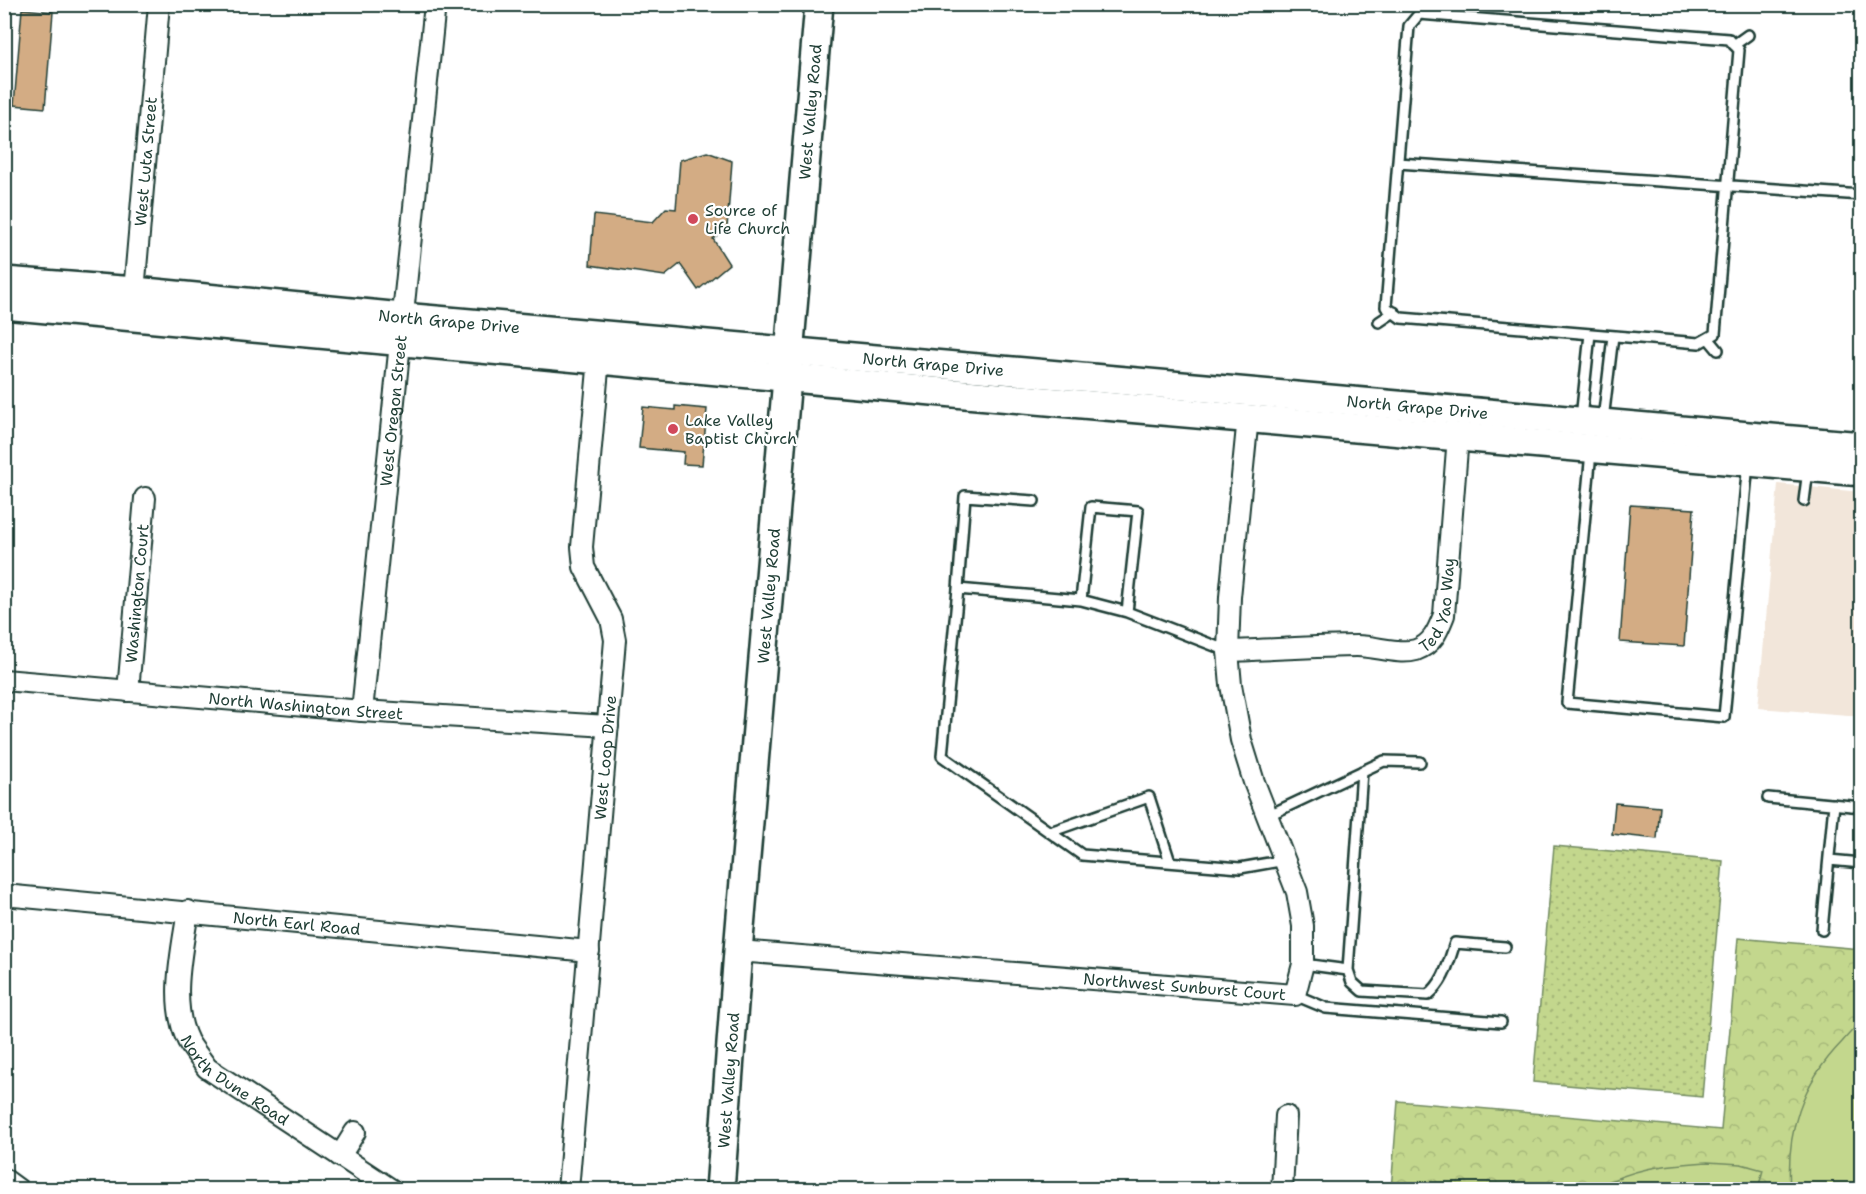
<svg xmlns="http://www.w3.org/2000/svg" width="1866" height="1194" font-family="'Shantell Sans',sans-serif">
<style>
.built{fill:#f2e6da}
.grass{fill:url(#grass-dots);stroke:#718a60;stroke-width:1.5}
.park{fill:url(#park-crowns);stroke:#718a60;stroke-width:1.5}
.pitch{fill:#c3d78d;stroke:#718a60;stroke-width:1.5}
.building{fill:#d3ac84;stroke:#1f3d34;stroke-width:1.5}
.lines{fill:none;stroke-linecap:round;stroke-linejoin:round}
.lane-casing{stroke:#1f3d34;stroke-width:14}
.street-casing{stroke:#1f3d34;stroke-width:24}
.secondary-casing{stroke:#1f3d34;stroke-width:32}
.lane{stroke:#fff;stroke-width:9}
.street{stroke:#fff;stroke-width:20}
.secondary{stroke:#fff;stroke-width:27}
.poi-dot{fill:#d1495b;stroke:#fff;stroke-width:2}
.labels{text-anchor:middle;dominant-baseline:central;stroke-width:4.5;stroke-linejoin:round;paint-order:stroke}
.street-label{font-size:16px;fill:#1f3d34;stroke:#fff}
.poi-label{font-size:16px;fill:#1f3d34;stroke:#fff;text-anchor:start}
</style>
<defs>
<pattern id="grass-dots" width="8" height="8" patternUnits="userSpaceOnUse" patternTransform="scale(1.5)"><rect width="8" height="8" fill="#c3d78d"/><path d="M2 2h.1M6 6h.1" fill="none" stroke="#a7b97a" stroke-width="1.8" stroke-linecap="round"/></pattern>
<pattern id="park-crowns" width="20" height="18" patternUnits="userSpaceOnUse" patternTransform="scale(1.5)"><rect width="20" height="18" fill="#c3d78d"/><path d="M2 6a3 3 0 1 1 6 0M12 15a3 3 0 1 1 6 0" fill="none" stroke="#a7b97a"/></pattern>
</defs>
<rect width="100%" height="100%" fill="#fff"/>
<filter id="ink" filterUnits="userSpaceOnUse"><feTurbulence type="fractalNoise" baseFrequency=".0167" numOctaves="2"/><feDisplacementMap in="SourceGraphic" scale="12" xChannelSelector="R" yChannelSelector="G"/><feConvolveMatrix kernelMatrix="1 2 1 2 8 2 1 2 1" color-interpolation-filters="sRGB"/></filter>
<g filter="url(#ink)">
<!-- built -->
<path class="built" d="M1778 484 1861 492V716L1758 708Z"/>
<!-- grass -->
<path class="grass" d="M1554 846 1723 861 1702 1097 1533 1082Z"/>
<!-- park -->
<path class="park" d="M1738 938 1861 949V1189L1391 1190 1398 1101 1721 1130Z"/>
<!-- pitch -->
<path class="pitch" d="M1861 1022V1189H1790C1786 1132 1801 1084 1842 1042 1848 1035 1854 1028 1861 1022Z
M1707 1162 1741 1164 1763 1170 1758 1189H1593C1634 1168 1661 1165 1707 1162Z"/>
<!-- building -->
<path class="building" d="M22 9 53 12 45 108 14 105Z
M707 152 732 161 727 228 713 239 729 264 698 290 680 264 665 276 590 265 594 215 653 222 666 208 676 209 680 160Z
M675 406 707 409 702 465 683 464 684 452 639 448 643 407 675 410Z
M1630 505 1694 509 1684 646 1620 642Z
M1615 803 1660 807 1657 839 1612 834Z"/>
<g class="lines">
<defs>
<path id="lane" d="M1419 14 1729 39 1739 50 1715 334 1699 343 1401 318 1386 307 1409 26Z
M1734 45 1748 35
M1398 163 1862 195
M1379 322 1394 312
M1708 338 1718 350
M1581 418 1590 334
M1603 420 1613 336
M1591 452 1567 703 1724 717 1748 463
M1804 501 1808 470
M958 589 965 496 1034 501
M1081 600 1091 507 1138 511 1127 612
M1228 651 1127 612 1081 600 958 589 942 756 1082 855 1240 868 1286 860
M1768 798 1862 807
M1267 816 1384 761 1420 762
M1050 832 1149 797 1170 862
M1829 860 1862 863
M1822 930 1834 804
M1303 964 1348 970 1362 771
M1348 970 1352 982 1362 991 1428 995C1445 981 1448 963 1455 943L1505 947
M1295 995 1326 1008 1501 1022"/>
<g id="street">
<path id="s1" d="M133 303 159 4"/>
<path id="s2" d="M1228 651C1271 650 1314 646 1357 646 1376 646 1398 655 1416 650 1433 644 1438 630 1444 615L1458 436"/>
<path id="s3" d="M4 680 362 711 608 726"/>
<path id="s4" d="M128 691 145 498"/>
<path id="s5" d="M362 711 435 4"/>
<path id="s6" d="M4 895 589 951"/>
<path id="s7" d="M188 911C182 951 169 1004 188 1041 193 1050 201 1059 207 1068L392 1190"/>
<path id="s8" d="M738 951 1295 995 1303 964V926L1297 892 1254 782 1241 740 1231 685 1228 651 1230 597 1248 417"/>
<path d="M340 1156 355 1132"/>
<path d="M4 1179 19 1190"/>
<path id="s9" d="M568 1190 615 640 611 619 584 567 582 547 600 347"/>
<path d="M1282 1190 1286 1116"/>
</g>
<g id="secondary">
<path id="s10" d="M4 281 135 291 402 317 1862 446"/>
<path d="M4 305 954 393 1862 472"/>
<path id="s11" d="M720 1190 738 951 819 4"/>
</g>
</defs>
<!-- lane casing -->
<use href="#lane" class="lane-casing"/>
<!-- street casing -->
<use href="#street" class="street-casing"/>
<!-- secondary casing -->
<use href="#secondary" class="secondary-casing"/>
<!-- lane -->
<use href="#lane" class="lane"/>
<!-- street -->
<use href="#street" class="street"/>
<!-- secondary -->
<use href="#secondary" class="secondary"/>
</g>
</g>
<!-- markers -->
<g class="poi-dot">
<circle cx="693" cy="219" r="6"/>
<circle cx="673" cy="429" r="6"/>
</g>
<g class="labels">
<!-- street labels -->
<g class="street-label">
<text stroke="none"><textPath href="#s11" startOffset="1082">West Valley Road</textPath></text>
<text stroke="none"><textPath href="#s1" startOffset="142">West Luta Street</textPath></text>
<text stroke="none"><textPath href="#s10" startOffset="447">North Grape Drive</textPath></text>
<text stroke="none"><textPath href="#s10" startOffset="933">North Grape Drive</textPath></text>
<text stroke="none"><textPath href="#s10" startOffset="1419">North Grape Drive</textPath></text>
<text stroke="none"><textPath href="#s5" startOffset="302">West Oregon Street</textPath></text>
<text stroke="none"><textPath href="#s4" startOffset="98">Washington Court</textPath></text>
<text stroke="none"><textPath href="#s11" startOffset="596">West Valley Road</textPath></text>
<text stroke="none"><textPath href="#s2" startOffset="243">Ted Yao Way</textPath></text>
<text stroke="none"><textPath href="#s3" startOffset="303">North Washington Street</textPath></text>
<text stroke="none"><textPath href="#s9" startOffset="434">West Loop Drive</textPath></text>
<text stroke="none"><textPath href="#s6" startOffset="294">North Earl Road</textPath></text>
<text stroke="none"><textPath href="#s8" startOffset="448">Northwest Sunburst Court</textPath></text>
<text stroke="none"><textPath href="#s7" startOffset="194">North Dune Road</textPath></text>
<text stroke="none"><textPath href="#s11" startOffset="110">West Valley Road</textPath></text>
</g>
<!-- poi labels -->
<g class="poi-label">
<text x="705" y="210">Source of<tspan x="705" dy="18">Life Church</tspan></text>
<text x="685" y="420">Lake Valley<tspan x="685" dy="18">Baptist Church</tspan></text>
</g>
</g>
<!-- margin -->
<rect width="1866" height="1194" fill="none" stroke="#fff" stroke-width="24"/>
<rect x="12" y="12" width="1842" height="1170" fill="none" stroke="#1f3d34" stroke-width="2" filter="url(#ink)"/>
</svg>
